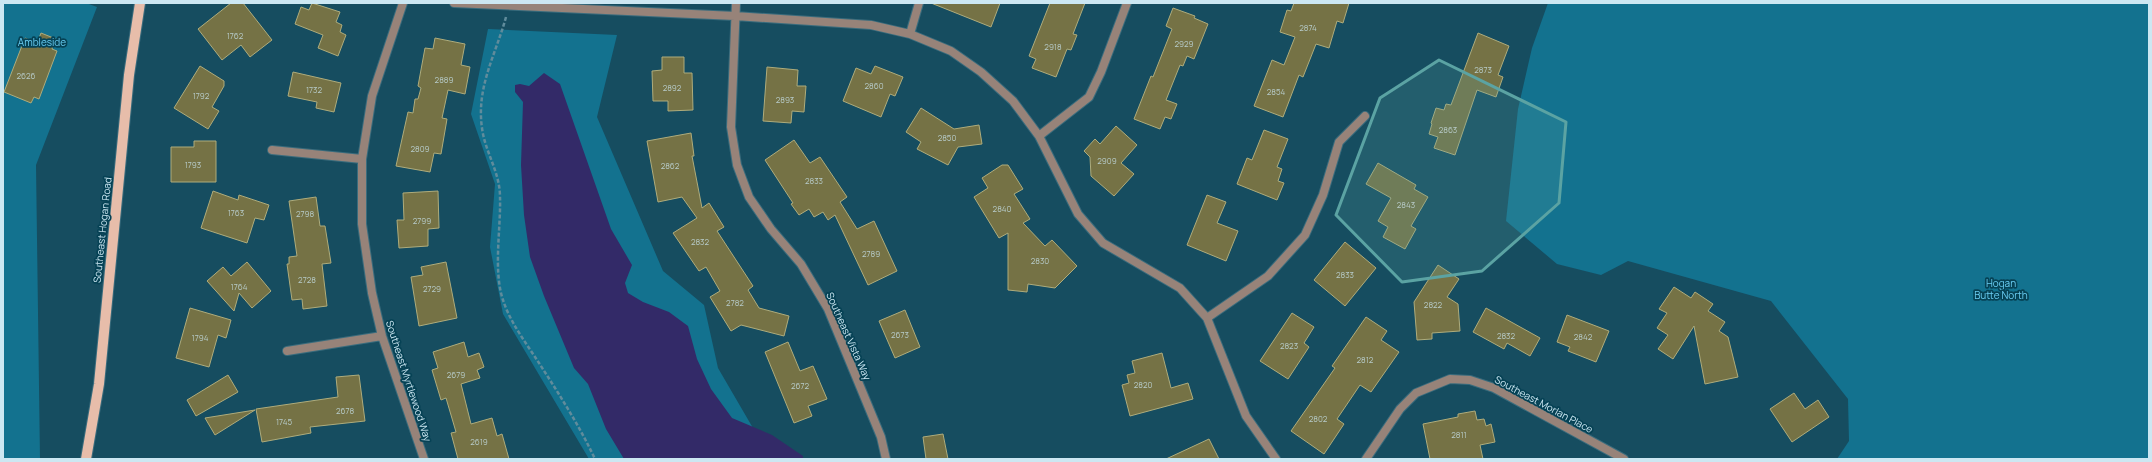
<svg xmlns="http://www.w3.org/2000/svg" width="2152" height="462" font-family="Manrope,sans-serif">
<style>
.green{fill:#13728f}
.water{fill:#332a68}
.building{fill:#757245;stroke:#aeac7c}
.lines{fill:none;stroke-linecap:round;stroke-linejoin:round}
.minor-casing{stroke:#3a6c7d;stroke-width:10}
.primary-casing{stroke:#3a6c7d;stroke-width:12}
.path{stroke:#608c9c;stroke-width:2.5;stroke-dasharray:4 2;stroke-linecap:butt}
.minor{stroke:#978379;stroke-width:8}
.primary{stroke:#e7bdaa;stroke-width:10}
.marked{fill:#5ba3a3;fill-opacity:0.2;stroke:#5ba3a3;stroke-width:3;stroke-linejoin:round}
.labels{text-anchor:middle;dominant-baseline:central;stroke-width:3.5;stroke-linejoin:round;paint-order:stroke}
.number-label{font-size:8px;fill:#b6cac7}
.park-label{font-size:10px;fill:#69cdf3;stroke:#064255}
.street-label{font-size:10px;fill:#cce7f2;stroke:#064255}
</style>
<rect width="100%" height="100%" fill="#164d60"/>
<!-- green -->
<path class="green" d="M3 3H86L97 7 36 165 40 459H3Z
M1548 3H2149V459H1837L1849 441 1848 399 1771 301 1628 261 1601 275 1557 264 1506 221 1518 109 1532 48Z
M488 29 617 35 597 117 663 271 704 305 718 368 768 454 769 459H589L503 314 490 247 495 184 471 114Z"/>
<!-- water -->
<path class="water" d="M544 73 560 84 611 229 632 265 625 283 628 293 643 302 669 312 688 326 697 359 711 389 732 418 772 435 803 456V459H624L606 429 588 384 574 368 544 296 530 257 524 215 521 165 523 102 515 92V85L520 84 529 86Z"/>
<!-- building -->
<path class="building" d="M231 3H243L272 40 250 57 241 45 222 60 198 29Z
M312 3 340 12 336 22 342 25 340 32 346 35 338 56 318 48 323 35 295 24 301 7 309 10Z
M931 3H1000L991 27Z
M1050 3H1085L1073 34 1077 35 1071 50 1067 49 1056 77 1032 68 1036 59 1029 56Z
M1294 3H1349L1343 23 1337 21 1329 48 1316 44 1303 77 1299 75 1283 117 1254 106 1272 60 1284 65 1295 37 1280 32 1287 10 1291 11Z
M1173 8 1195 16 1194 18 1208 24 1194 59 1187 56 1183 66 1180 65 1166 100 1177 104 1171 119 1165 117 1160 129 1134 119 1151 76 1153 77 1172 29 1166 26Z
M41 33 56 39 52 49 57 51 39 99 34 97 31 103 4 92 25 38 37 43Z
M1478 33 1509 46 1498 75 1503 77 1496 97 1477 90 1455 155 1434 148 1438 137 1429 134 1432 124 1431 123 1436 108 1444 110 1446 104 1451 105Z
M435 38 465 44 461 65 470 67 465 94 448 90 442 118 447 119 441 154 434 153 430 172 396 166 408 112 413 113 415 99H418L421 88 418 86 425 48 433 49Z
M662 57H684V73H692L693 110 668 111V101H653L652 71 662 70Z
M200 66 224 81V86L212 107 219 111 208 129 174 108Z
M875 66 903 77 895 96 890 94 881 117 843 101 856 68 871 74Z
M767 67 798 70 797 86H806L804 112 792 111 791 123 763 121Z
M293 72 341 83 334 112 316 108 317 102 288 96Z
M921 108 954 129 979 125 982 144 958 147 948 165 917 149 921 142 906 132Z
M1116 126 1137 145 1121 163 1134 174 1114 196 1091 176 1090 157 1084 151 1095 139 1100 144Z
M1264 130 1288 139 1277 167 1282 169 1278 181 1284 183 1277 200 1237 184 1247 158 1252 160Z
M691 133 694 156H692L702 208 709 203 724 227 717 231 753 286 748 290 759 308 789 316 784 336 741 325 731 331 710 297 720 291 706 267 699 271 673 233 697 218 682 197 658 202 647 141Z
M794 140 810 163 820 157 847 197 840 202 857 229 874 221 897 271 868 285 835 215 828 220 823 212 814 217 809 209 799 215 791 204 793 203 765 160Z
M194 141H216V182H171V147H194Z
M1378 163 1416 185 1414 189 1428 197 1411 226 1416 229 1405 249 1383 237 1388 227 1378 221 1391 198 1366 184Z
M1002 165H1008L1023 189 1014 194 1030 219 1023 223 1045 246 1052 240 1077 266 1055 288 1028 284 1027 292 1008 290V233L999 238 974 197 988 188 982 178Z
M213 191 238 200 239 195 269 205 264 220 255 218 247 243 201 228Z
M438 191 439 228 428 229V246L399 248 397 220H404L403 193Z
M1207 195 1226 202 1217 223 1238 231 1226 261 1187 245Z
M316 197 320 226H325L331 263 322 264 327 306 303 309 302 299 292 300 287 264H289V257L297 256 289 201Z
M1345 242 1376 268 1345 306 1314 280Z
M247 262 271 291 252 308 239 293 234 311 207 281 223 267 231 276Z
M446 262 457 318 419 326 411 277 423 275 421 267Z
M1438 265 1459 279 1447 297 1458 304 1460 331 1432 333V339L1417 340 1414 302Z
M1674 287 1691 298 1695 292 1713 304 1708 311 1725 322 1719 331 1728 337 1738 377 1705 384 1694 326 1673 359 1658 349 1668 335 1657 328 1667 313 1659 309Z
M190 308 231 320 226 338 218 335 209 367 176 358Z
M1486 308 1540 338 1530 356 1507 343 1504 349 1473 332Z
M905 310 920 347 895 358 879 321Z
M1292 313 1314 327 1304 343 1309 347 1288 379 1260 361Z
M1567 315 1609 331 1596 362 1568 351 1570 347 1557 342Z
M1366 317 1387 331 1381 340 1399 352 1371 392 1360 385 1337 419 1344 424 1324 454 1291 431 1335 368 1332 366Z
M464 342 468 357 479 353 484 367 477 370 480 378 461 384 471 424 492 418 497 436 502 434 509 459H458L451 433 456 432 446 398 441 400 432 370 438 368 433 352Z
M788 342 800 371 813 366 827 399 808 406 812 416 794 423 765 352Z
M1162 353 1171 388 1188 383 1193 399 1130 416 1122 385 1129 383 1127 375 1135 373 1132 361Z
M228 375 238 392 196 416 187 400Z
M359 375 365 421 310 427 311 433 262 442 256 409 338 397 336 377Z
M1794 393 1805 409 1818 400 1829 417 1792 442 1770 409Z
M255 410 215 435 205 418Z
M1475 411 1477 420 1484 419 1486 426 1491 424 1495 442 1480 445 1483 459H1430L1423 424 1458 417V414Z
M943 434 948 459H926L923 437Z
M1209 439 1219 459H1166Z"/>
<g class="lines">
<defs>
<path id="minor" d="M403 3 372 96 362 159V224L372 293 382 336 424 459
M454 3 735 16 871 25 910 34 951 51 981 72 1013 101 1039 136 1078 214 1103 243 1180 288 1207 318 1246 416 1276 459
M736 3 731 127 737 165 749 197 771 229 801 264 828 309 881 437 886 459
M910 34 919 3
M1039 136 1089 97 1101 72 1127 3
M272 150 362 159
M1207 318 1268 276 1305 235 1323 195 1339 142 1365 116
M287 351 382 336
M1366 459 1400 409 1416 393 1450 379 1470 380 1494 388 1624 459"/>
<path id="primary" d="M86 459 99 384 129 75 140 3"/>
</defs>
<!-- minor casing -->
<use href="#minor" class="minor-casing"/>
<!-- primary casing -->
<use href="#primary" class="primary-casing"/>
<!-- path -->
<path class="path" d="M506 17C496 54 476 87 482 128 485 152 500 172 500 197 501 229 493 270 503 300 510 322 526 343 539 363 559 394 579 425 595 459"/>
<!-- minor -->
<use href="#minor" class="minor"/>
<!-- primary -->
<use href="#primary" class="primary"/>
</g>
<!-- marked area -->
<path class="marked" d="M1439 60 1566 122 1559 203 1482 271 1402 282 1336 215 1380 98Z"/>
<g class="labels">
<!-- number labels -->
<g class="number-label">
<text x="1308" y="27">2874</text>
<text x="235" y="35">1762</text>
<text x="1184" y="43">2929</text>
<text x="1053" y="46">2918</text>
<text x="1483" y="69">2873</text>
<text x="26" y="75">2626</text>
<text x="444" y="79">2889</text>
<text x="874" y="85">2860</text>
<text x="672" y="87">2892</text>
<text x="314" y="89">1732</text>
<text x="1276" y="91">2854</text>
<text x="201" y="95">1792</text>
<text x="785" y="99">2893</text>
<text x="1448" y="129">2863</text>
<text x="947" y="137">2850</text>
<text x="420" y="148">2809</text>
<text x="1107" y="160">2909</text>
<text x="193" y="164">1793</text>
<text x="670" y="165">2862</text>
<text x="814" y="180">2833</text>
<text x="1406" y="204">2843</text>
<text x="1002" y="208">2840</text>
<text x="236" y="212">1763</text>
<text x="305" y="213">2798</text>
<text x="422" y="220">2799</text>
<text x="700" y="241">2832</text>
<text x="871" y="253">2789</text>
<text x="1040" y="260">2830</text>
<text x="1345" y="274">2833</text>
<text x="307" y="279">2728</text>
<text x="239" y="286">1764</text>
<text x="432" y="288">2729</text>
<text x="735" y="302">2782</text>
<text x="1433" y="304">2822</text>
<text x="900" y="334">2673</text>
<text x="1506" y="335">2832</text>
<text x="1583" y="336">2842</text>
<text x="200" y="337">1794</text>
<text x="1289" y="345">2823</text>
<text x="1365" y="359">2812</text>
<text x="456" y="374">2679</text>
<text x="1143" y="384">2820</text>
<text x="800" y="385">2672</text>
<text x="345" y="410">2678</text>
<text x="1318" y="418">2802</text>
<text x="284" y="421">1745</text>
<text x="1459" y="434">2811</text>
<text x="479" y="441">2619</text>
</g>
<!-- park labels -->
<g class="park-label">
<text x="42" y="42">Ambleside</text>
<text x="2001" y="283">Hogan<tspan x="2001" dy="12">Butte North</tspan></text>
</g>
<!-- street labels -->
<g class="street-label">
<text transform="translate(102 230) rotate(-84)">Southeast Hogan Road</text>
<text transform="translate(849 336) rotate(66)">Southeast Vista Way</text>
<text transform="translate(409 381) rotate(72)">Southeast Myrtlewood Way</text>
<text transform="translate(1544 404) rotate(28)">Southeast Morlan Place</text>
</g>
</g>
<!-- border -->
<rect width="2152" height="462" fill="none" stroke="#cce7f2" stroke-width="8"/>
</svg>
